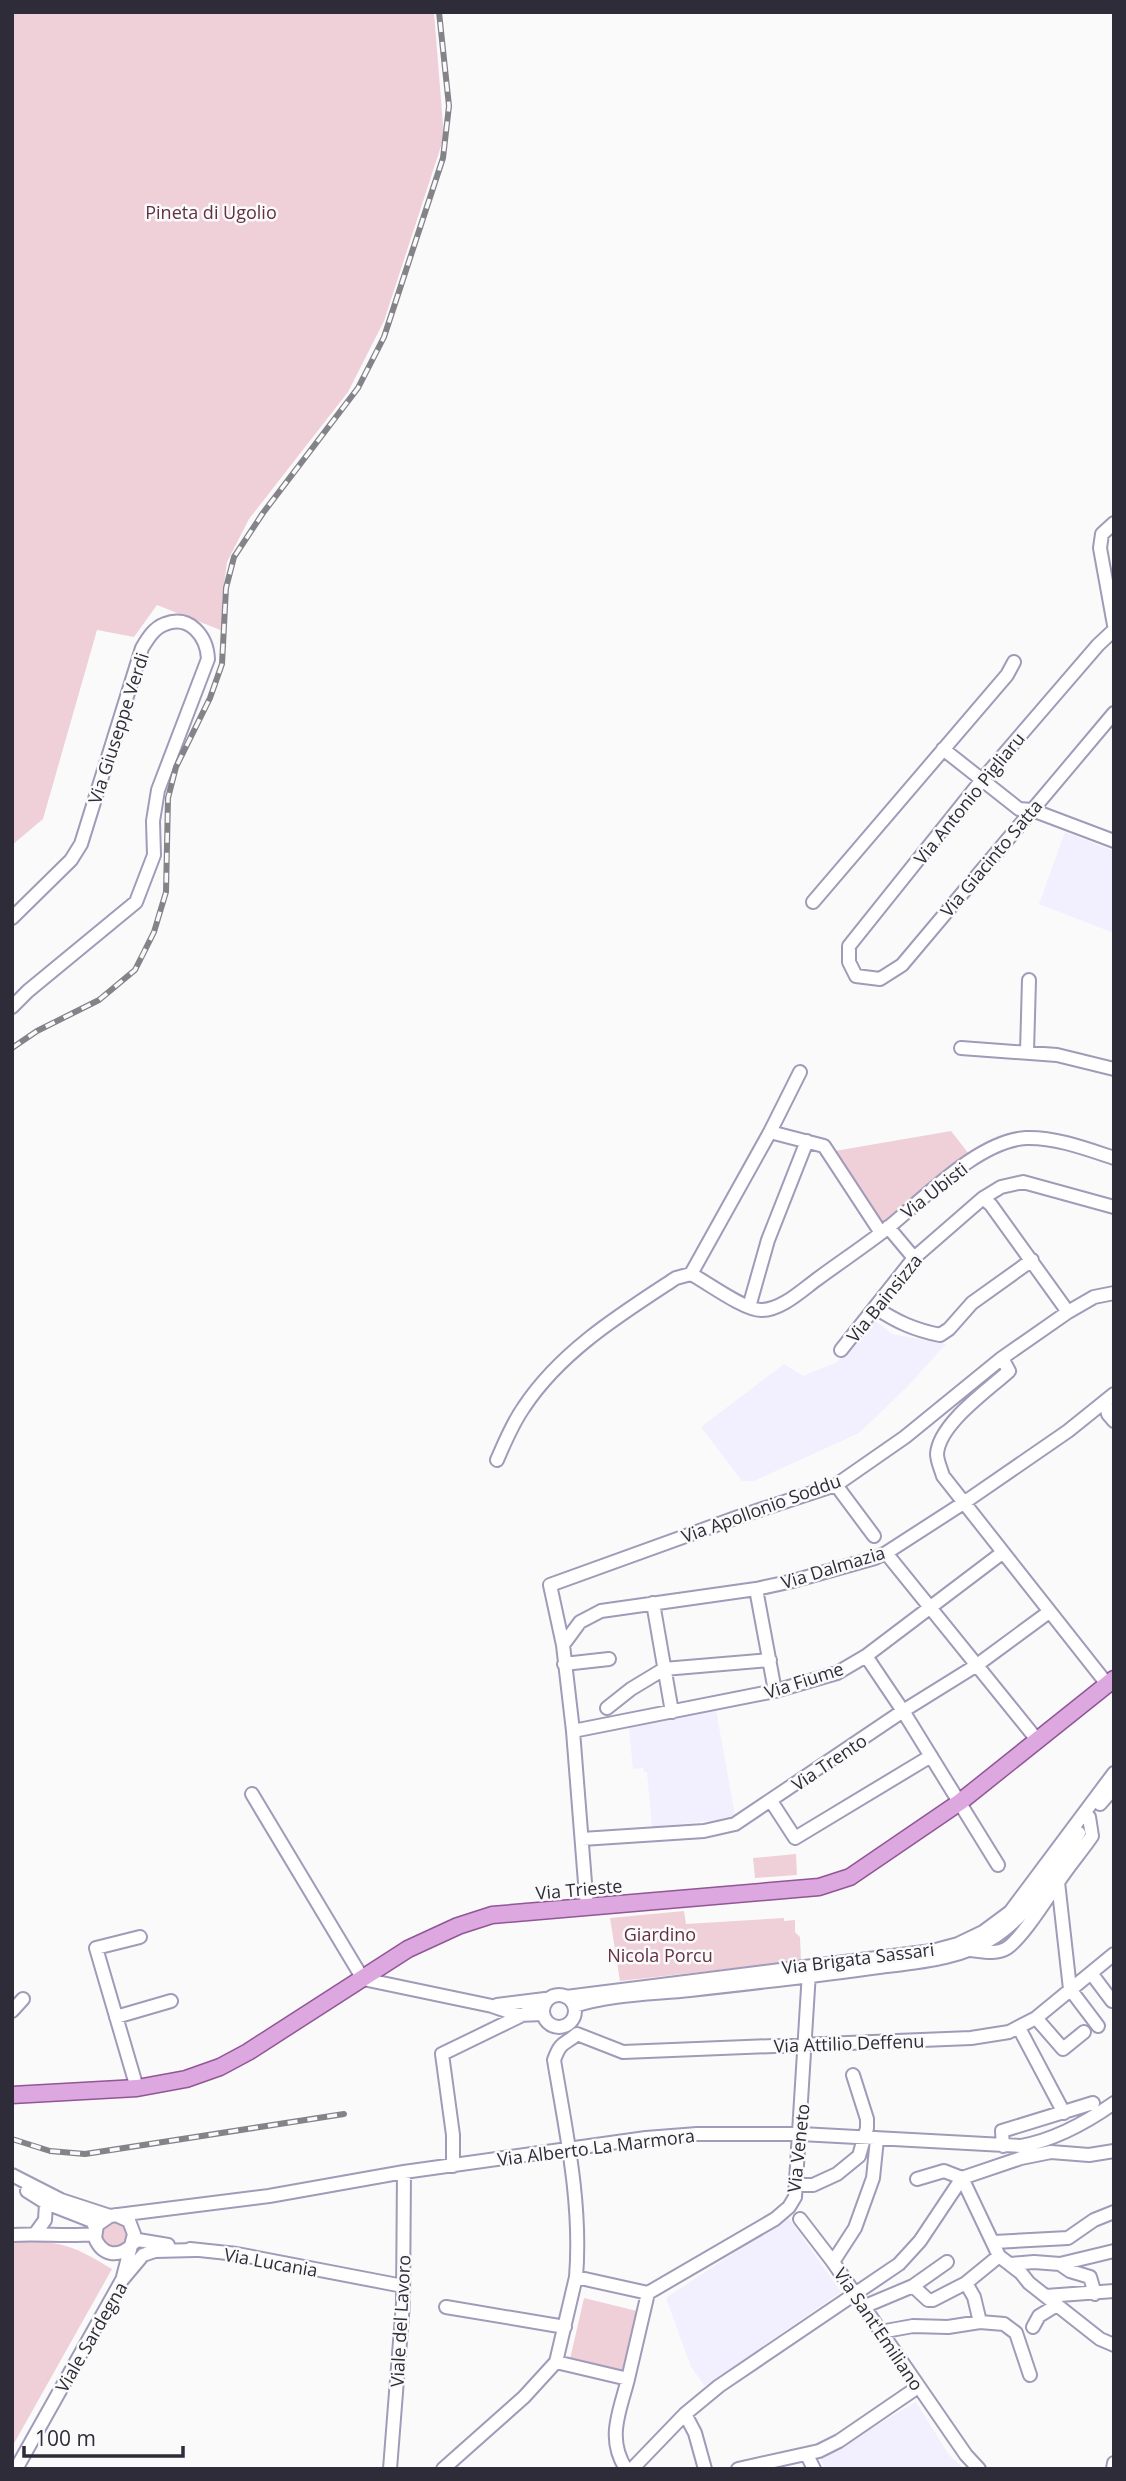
<svg xmlns="http://www.w3.org/2000/svg" width="1126" height="2481" font-family="'Open Sans',sans-serif">
<style>
.built{fill:#f2effe}
.green{fill:#efd0d9}
.lines{fill:none;stroke-linecap:round;stroke-linejoin:round}
.minor-casing{stroke:#a19ab8;stroke-width:16}
.major-casing{stroke:#915696;stroke-width:19}
.minor{stroke:#fff;stroke-width:12}
.major{stroke:#dda7df;stroke-width:16}
.rail-casing{stroke:#84838a;stroke-width:6}
.rail{stroke:#fafafa;stroke-width:3.5;stroke-dasharray:10;stroke-linecap:butt}
.labels{text-anchor:middle;dominant-baseline:central;stroke-width:5;stroke-linejoin:round;paint-order:stroke}
.park-label{font-size:18px;fill:#623043;stroke:#fafafa}
.street-label{font-size:18px;fill:#2e2c38;stroke:#fafafa}
</style>
<rect width="100%" height="100%" fill="#fafafa"/>
<!-- built -->
<path class="built" d="M1065 832 1114 851V933L1039 904Z
M869 1322H877L892 1334 946 1344 907 1387 859 1433 754 1481H742L701 1427 784 1364 803 1376 837 1362Z
M716 1710 735 1815 727 1819 652 1827 647 1772H644L643 1768 633 1769 629 1728Z
M788 2217 841 2292 705 2386 691 2367 666 2298Z
M916 2402 949 2455 965 2469H825L820 2459Z"/>
<!-- green -->
<path class="green" d="M12 12H434L444 137 384 321 348 392 249 519 227 562 222 600 223 631 157 605 134 637 97 630 43 819 12 845Z
M951 1131 969 1154 881 1226 835 1151Z
M796 1854 797 1875 755 1878 753 1858Z
M684 1911 686 1924 784 1918V1921L795 1920V1932L800 1937 801 1961 620 1981 610 1918Z
M102 2235a12 12 0 1 1 24 0a12 12 0 1 1-24 0Z
M24 2241C64 2241 79 2249 112 2269L12 2447V2243Z
M584 2298 637 2311 623 2371 570 2359Z"/>
<g class="lines">
<defs>
<path id="minor" d="M1114 523 1102 534 1100 548 1114 625
M1114 630 1098 645 981 781 849 946V962L856 976 880 979 902 965 1114 713
M943 749 1019 809 1032 810 1114 841
M813 902 1007 675 1014 662
M12 918 71 860 81 844 142 648C148 638 154 628 165 624 190 614 207 637 208 659L158 790 153 821 154 855 136 902 28 991 12 1007
M961 1048 1057 1055 1114 1069
M1027 1052 1029 980
M770 1132 824 1146 881 1233
M983 1198 991 1205 1068 1312
M888 1227 914 1258
M691 1274 770 1132 800 1072
M749 1307 768 1240 807 1141
M876 1308C897 1322 915 1330 940 1335L949 1329 972 1303 1032 1260
M841 1350 914 1258 983 1198 1001 1187 1023 1182 1114 1207
M1002 1358 1009 1371C987 1391 939 1424 937 1454 937 1461 941 1469 943 1476L1107 1684
M1105 1401 1108 1414 1114 1421
M497 1460C505 1442 512 1424 524 1407 561 1351 621 1314 676 1278L691 1274C708 1283 744 1310 761 1310 781 1310 801 1291 816 1280 839 1263 863 1247 885 1230 922 1201 977 1141 1026 1138 1055 1137 1087 1149 1114 1158
M836 1485 874 1536
M886 1553 1038 1741
M756 1589 775 1691
M653 1603 672 1712
M563 1645 580 1622 601 1611 756 1589 793 1581 875 1558 886 1553 965 1502 1068 1431 1114 1394
M866 1656 903 1711 998 1865
M564 1664 609 1659
M607 1708 631 1689 664 1669 770 1660
M573 1731 775 1691 837 1673 866 1656 1002 1553
M252 1794 363 1979 492 2006 518 2015 543 2014
M771 1801 795 1838 931 1756
M1100 1804 1114 1788
M582 1839 704 1831 735 1824 903 1711 977 1665 1049 1612
M1058 1882 1070 1989 1098 2026
M587 1908 573 1731 563 1645 550 1585 741 1516 836 1485 905 1437 1002 1358 1068 1312 1094 1297 1114 1293
M970 1950C981 1951 996 1955 1007 1948 1022 1938 1046 1900 1057 1884 1067 1868 1081 1852 1092 1836L1089 1817
M1091 1973 1112 2001
M543 2011a16 16 0 1 1 32 0a16 16 0 1 1-32 0Z
M566 1997 932 1951 958 1944 983 1932 1010 1912 1114 1773
M497 2005 545 1999
M574 2006C611 1994 651 1994 690 1990 753 1983 816 1976 879 1967 919 1962 962 1959 996 1936 1033 1911 1055 1869 1079 1833
M12 2011 23 1999
M116 2017 171 2001
M1036 2018 1063 2049 1084 2032
M1019 2028 1064 2113
M577 2034 623 2052 971 2038 1009 2032 1036 2018 1114 1954
M137 2088 96 1948 140 1937
M1003 2146 1002 2131 1093 2103
M453 2166V2135L442 2054 545 2004
M12 2175 61 2200 110 2216
M962 2178 999 2256 1021 2273 1029 2283 1100 2339 1114 2345
M917 2179 944 2171 962 2178
M796 2185H813L837 2174 859 2156 867 2128V2119L853 2075
M27 2191 46 2203 92 2221 96 2229
M116 2215 129 2221 134 2234 123 2277
M800 2219 833 2262 966 2455 979 2469
M35 2234 45 2220 46 2203
M12 2235C40 2233 67 2237 95 2234
M994 2242 1068 2238 1094 2220 1114 2212
M132 2244 138 2240 168 2245
M131 2246C117 2258 102 2255 95 2238L97 2225 110 2216 269 2196 404 2172 646 2138 697 2134H801L1021 2146C1054 2140 1087 2122 1114 2103
M190 2249 237 2254 403 2286
M833 2262 855 2228 873 2178 877 2139
M1011 2264 1034 2262 1060 2264 1114 2251
M1060 2264 1070 2271 1090 2277 1095 2294
M576 2277 648 2293 628 2379 556 2362Z
M576 2277C582 2204 566 2132 554 2060 561 2040 565 2045 577 2034
M966 2283 974 2297 980 2322
M913 2286 947 2262
M648 2293 775 2219 789 2207 795 2197 809 1972
M1046 2296 1114 2291
M446 2307 565 2327
M863 2307 913 2286 928 2300H933L966 2283 999 2256
M1033 2327 1039 2316 1057 2305
M880 2332 913 2326 948 2327 980 2322 1004 2324 1016 2333 1030 2375
M685 2414 695 2433 705 2469
M807 2455 814 2469
M16 2469 122 2280 143 2255 155 2251 195 2250
M390 2469 403 2303 404 2172
M443 2469 524 2397 556 2362
M626 2469C606 2438 620 2411 628 2379
M632 2469 685 2414 719 2386 899 2264 920 2241 962 2178 1021 2158 1051 2152 1089 2155 1114 2151
M738 2469 819 2451 839 2441 918 2387
M1113 2469 1114 2463"/>
<path id="major" d="M12 2095 137 2088 186 2079 220 2067 248 2052 408 1949 458 1926 492 1915 819 1887 850 1877 960 1802 1114 1679"/>
</defs>
<!-- minor casing -->
<use href="#minor" class="minor-casing"/>
<!-- major casing -->
<use href="#major" class="major-casing"/>
<!-- minor -->
<use href="#minor" class="minor"/>
<!-- major -->
<use href="#major" class="major"/>
<defs>
<path id="rail" d="M12 1048 37 1031 99 1000 135 970 154 932 166 892 168 798 176 767 210 698 222 664 226 588 234 557 263 513 358 388 384 337 443 158 449 106 439 12
M12 2139 50 2151 85 2154 344 2114"/>
</defs>
<!-- rail casing -->
<use href="#rail" class="rail-casing"/>
<!-- rail -->
<use href="#rail" class="rail"/>
</g>
<g class="labels">
<!-- park labels -->
<g class="park-label">
<text x="211" y="212">Pineta di Ugolio</text>
<text x="660" y="1934">Giardino<tspan x="660" dy="21">Nicola Porcu</tspan></text>
</g>
<!-- street labels -->
<g class="street-label">
<text transform="translate(118 728) rotate(-72)">Via Giuseppe Verdi</text>
<text transform="translate(969 798) rotate(-51)">Via Antonio Pigliaru</text>
<text transform="translate(991 858) rotate(-50)">Via Giacinto Satta</text>
<text transform="translate(934 1190) rotate(-38)">Via Ubisti</text>
<text transform="translate(884 1298) rotate(-51)">Via Bainsizza</text>
<text transform="translate(761 1508) rotate(-20)">Via Apollonio Soddu</text>
<text transform="translate(833 1567) rotate(-17)">Via Dalmazia</text>
<text transform="translate(804 1680) rotate(-18)">Via Fiume</text>
<text transform="translate(829 1762) rotate(-34)">Via Trento</text>
<text transform="translate(579 1889) rotate(-5)">Via Trieste</text>
<text transform="translate(858 1958) rotate(-7)">Via Brigata Sassari</text>
<text transform="translate(849 2043) rotate(-2)">Via Attilio Deffenu</text>
<text transform="translate(596 2147) rotate(-7)">Via Alberto La Marmora</text>
<text transform="translate(798 2148) rotate(-84)">Via Veneto</text>
<text transform="translate(271 2262) rotate(10)">Via Lucania</text>
<text transform="translate(400 2321) rotate(-87)">Viale del Lavoro</text>
<text transform="translate(879 2329) rotate(56)">Via Sant'Emiliano</text>
<text transform="translate(91 2337) rotate(-60)">Viale Sardegna</text>
</g>
</g>
<!-- border -->
<rect width="1126" height="2481" fill="none" stroke="#2e2c38" stroke-width="28"/>
<!-- scale -->
<path d="M24 2446v10h159v-10" fill="none" stroke="#2e2c38" stroke-width="3.5"/>
<text x="35" y="2446" font-size="21" fill="#2e2c38" stroke="#fafafa" stroke-width="5" paint-order="stroke">100 m</text>
</svg>
